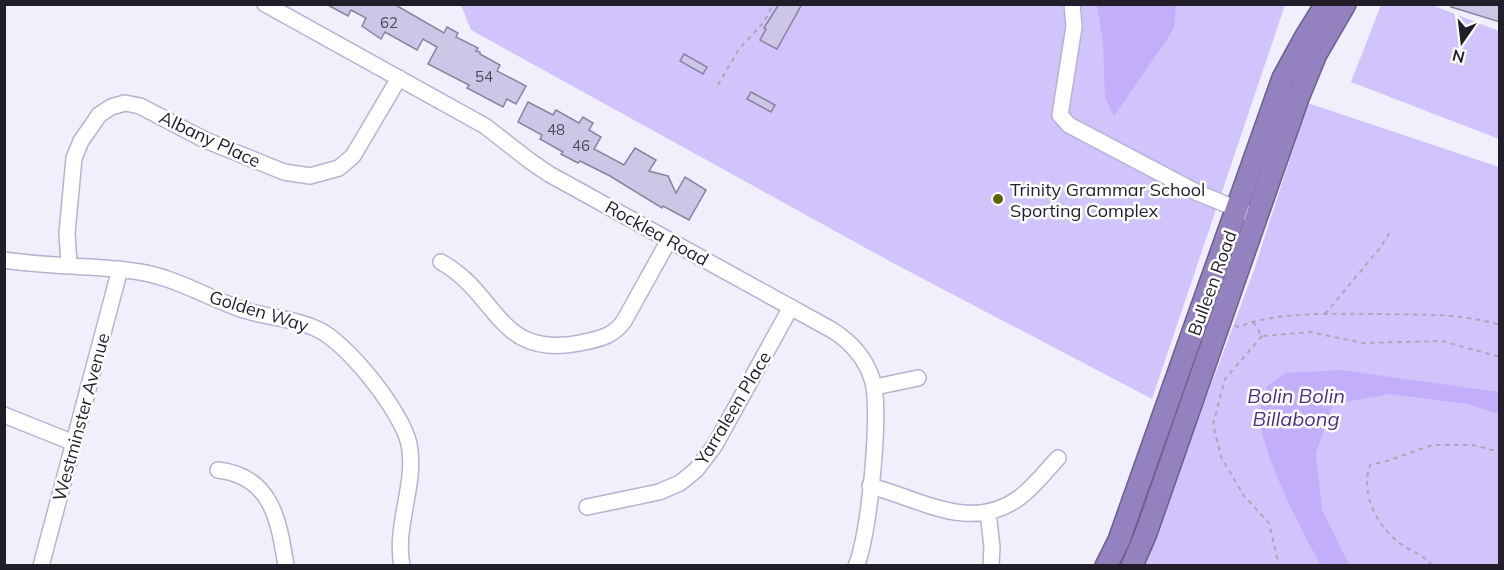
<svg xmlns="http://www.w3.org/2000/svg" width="1504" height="570" font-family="Mulish,sans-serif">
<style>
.green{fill:#d1c3fc}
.water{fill:#c3aefb}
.building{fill:#cec6e7;stroke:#88819f;stroke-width:1.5}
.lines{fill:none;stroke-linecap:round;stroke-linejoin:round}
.minor-casing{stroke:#b9b1d1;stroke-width:18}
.highway-casing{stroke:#6b5f8b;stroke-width:24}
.path{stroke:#aba8b5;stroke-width:2;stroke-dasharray:4.5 4.5;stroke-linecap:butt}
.minor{stroke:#fff;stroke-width:15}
.highway{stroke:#9382bf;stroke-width:21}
.poi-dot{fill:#5b6404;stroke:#fff;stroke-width:2}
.labels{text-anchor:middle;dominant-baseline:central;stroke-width:5;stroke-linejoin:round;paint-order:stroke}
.number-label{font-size:15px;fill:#4c4859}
.street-label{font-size:18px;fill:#211e2a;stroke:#fff}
.poi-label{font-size:18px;fill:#211e2a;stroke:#fff;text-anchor:start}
.water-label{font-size:20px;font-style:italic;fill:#4d2d84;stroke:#fff}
</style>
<rect width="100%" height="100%" fill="#f2effc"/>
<!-- green -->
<path class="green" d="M461 5H1285L1152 399 893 263 471 30Z
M1381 5H1432L1499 31V139L1351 82Z
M1308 103 1499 167V565L1146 566 1185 455 1254 270Z"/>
<!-- water -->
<path class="water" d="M1097 5H1176L1174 27 1170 35 1114 116 1105 98 1103 42Z
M1340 370 1499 392V414L1467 404 1390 394 1333 404 1316 453 1322 510 1349 565H1321C1303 534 1257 446 1260 412 1261 404 1265 394 1267 386L1286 373Z"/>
<!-- building -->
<path class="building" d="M326 4H394L444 33 447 27 458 33 456 37 478 48 476 51 480 52V54L500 65 497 71 526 86 516 104 507 99 503 107 467 88 469 85 428 64 437 47 423 39 417 50 385 32 381 39 362 26 366 18 351 10 348 16Z
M779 4H802L777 49 760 40 766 29 764 28Z
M1451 4H1500V22L1451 7Z
M684 54 707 67 703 74 680 61Z
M751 92 775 105 771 112 747 99Z
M528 102 553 115 556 110 579 123 583 117 593 123 589 130 601 137 594 149 624 165 635 148 656 160 649 171 668 176 676 193 685 177 706 190 689 220 663 206 662 208 610 176 580 161 578 163 561 154 563 152 540 139 542 135 518 122Z"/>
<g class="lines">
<defs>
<path id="minor" d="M265 4 485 126 530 161 549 174 832 330C851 342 865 357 872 379 882 407 869 539 856 566
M1072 4 1074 27 1060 115 1069 125 1198 193 1245 212
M4 260C49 267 95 265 140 272 173 277 207 297 238 308 264 318 292 317 317 329 347 342 402 412 409 444 417 484 394 525 402 566
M441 262C500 295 497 359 580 343 598 339 613 337 624 321L669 240
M69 265 67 233 74 158 81 141 95 121 99 115 111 107 125 103 140 106 205 140 284 172 310 176 339 168 353 156 399 78
M875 387 918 378
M4 415 74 443
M218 470C272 476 279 521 286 566
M870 486C921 499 970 533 1019 498 1034 487 1046 471 1058 458
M587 507 659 492 680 483 696 470 715 445 791 307
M988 512 992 547 991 566
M41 566 120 269"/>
<path id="highway" d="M1106 566 1119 540 1283 78 1306 36 1326 4
M1132 566 1146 533 1298 98 1316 54 1345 4"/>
</defs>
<!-- minor casing -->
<use href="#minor" class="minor-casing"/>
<!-- highway casing -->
<use href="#highway" class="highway-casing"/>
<!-- path -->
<path class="path" d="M718 85 739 49 764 22 773 4
M1325 314 1380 248 1390 232
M1253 322 1262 336 1310 332 1363 343 1442 341 1500 357
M1235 325 1238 327C1275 311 1340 314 1380 314 1419 315 1462 313 1500 325
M1262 336 1225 379 1213 424 1221 457 1244 496 1269 523 1279 566
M1432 566C1425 555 1411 552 1401 544 1377 527 1360 494 1370 465L1387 461 1432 445H1473L1500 452"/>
<!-- minor -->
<use href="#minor" class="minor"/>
<!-- highway -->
<use href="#highway" class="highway"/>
</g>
<!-- markers -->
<circle class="poi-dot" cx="998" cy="199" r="6"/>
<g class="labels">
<!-- number labels -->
<g class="number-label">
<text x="389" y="22">62</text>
<text x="484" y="76">54</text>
<text x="556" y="129">48</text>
<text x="581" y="145">46</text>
</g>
<!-- street labels -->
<g class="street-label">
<text transform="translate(210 139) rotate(25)">Albany Place</text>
<text transform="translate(657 233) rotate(29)">Rocklea Road</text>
<text transform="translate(1212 283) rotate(-70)">Bulleen Road</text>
<text transform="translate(259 311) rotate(17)">Golden Way</text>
<text transform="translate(733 408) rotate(-59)">Yarraleen Place</text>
<text transform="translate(81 417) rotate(-75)">Westminster Avenue</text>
</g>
<!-- poi labels -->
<g class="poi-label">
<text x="1010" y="189">Trinity Grammar School<tspan x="1010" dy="21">Sporting Complex</tspan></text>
</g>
<!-- water labels -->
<g class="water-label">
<text x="1296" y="395">Bolin Bolin<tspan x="1296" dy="23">Billabong</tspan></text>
</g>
</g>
<!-- border -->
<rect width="1504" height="570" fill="none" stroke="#211e2a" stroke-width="12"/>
<!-- north arrow -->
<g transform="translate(1462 42) rotate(194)" stroke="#ffffff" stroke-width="4.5" paint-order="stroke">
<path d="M0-4.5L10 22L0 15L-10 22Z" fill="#211e2a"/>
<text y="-9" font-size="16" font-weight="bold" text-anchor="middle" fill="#211e2a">N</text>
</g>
</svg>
